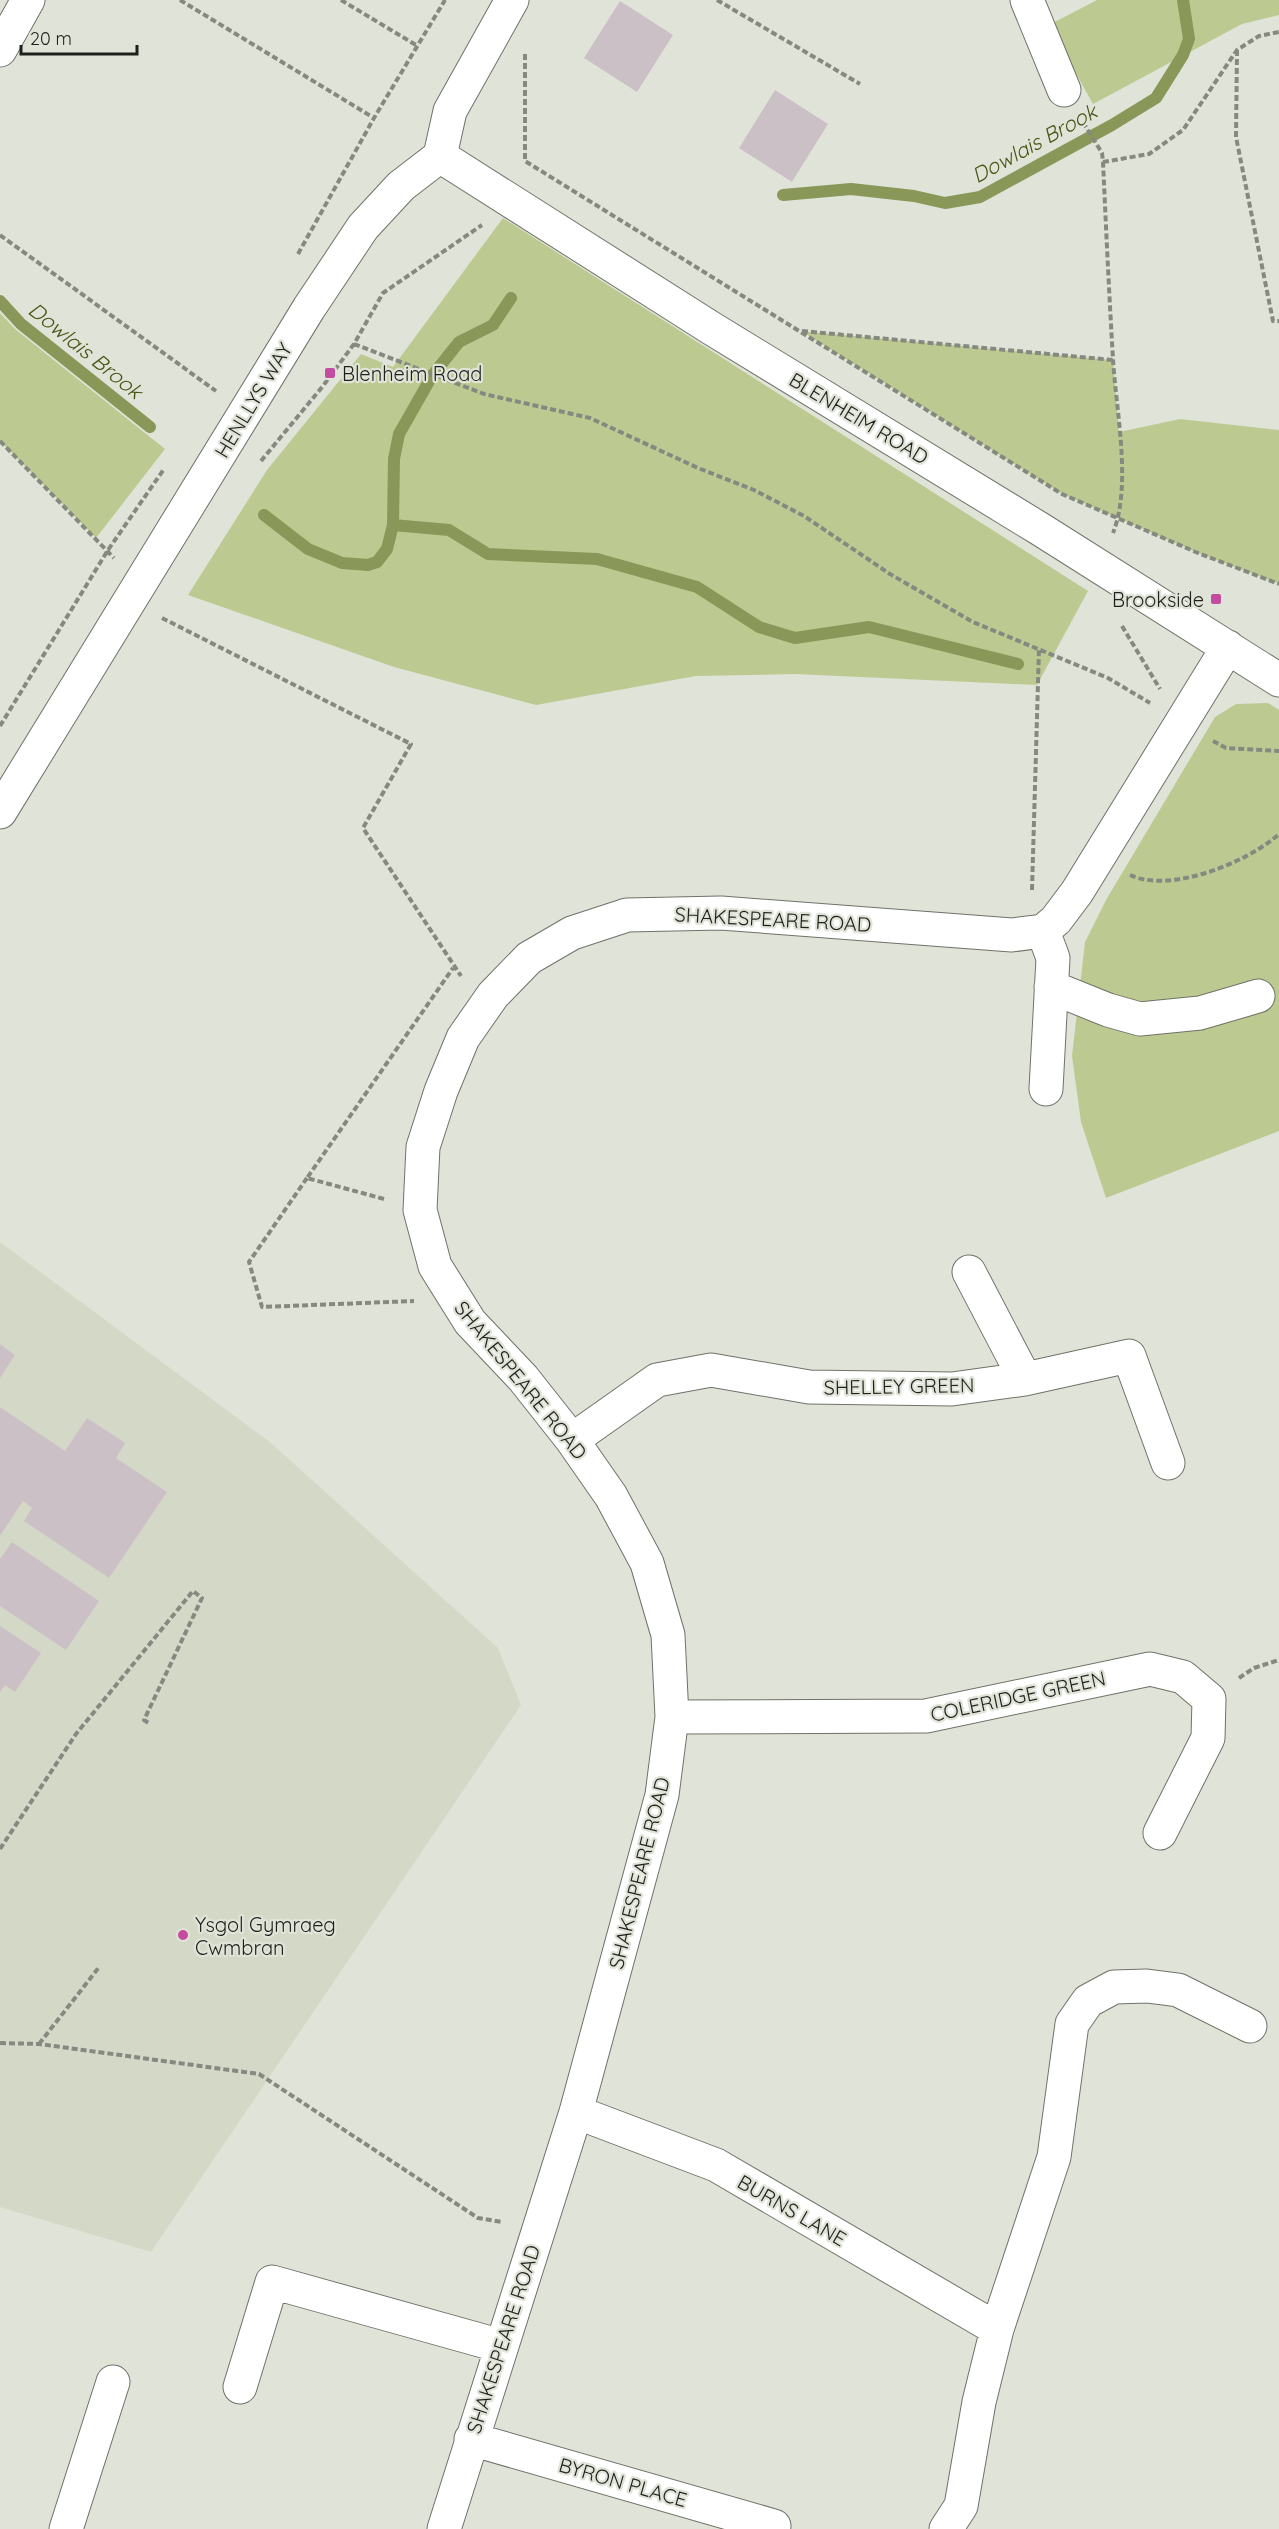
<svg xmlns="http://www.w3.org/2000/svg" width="1279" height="2529" font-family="Quicksand,sans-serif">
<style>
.built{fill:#d4d9c7}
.green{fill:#bcca92}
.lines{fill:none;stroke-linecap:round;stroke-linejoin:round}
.stream{stroke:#899758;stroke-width:12}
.building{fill:#ccc0c7}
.minor-casing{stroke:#6f7268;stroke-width:35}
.path{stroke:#868980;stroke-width:4;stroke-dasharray:6 3;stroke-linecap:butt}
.minor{stroke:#fff;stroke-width:33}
.poi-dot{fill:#c34ba0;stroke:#e0e4d8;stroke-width:2}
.labels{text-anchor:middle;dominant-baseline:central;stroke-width:4.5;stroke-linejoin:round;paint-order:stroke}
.poi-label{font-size:20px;fill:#1f201c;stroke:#e0e4d8;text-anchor:start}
.street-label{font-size:20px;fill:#1f201c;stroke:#e0e4d8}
.water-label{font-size:21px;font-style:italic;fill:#495515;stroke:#e0e4d8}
</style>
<rect width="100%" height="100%" fill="#e0e4d8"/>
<!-- built -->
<path class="built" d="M0 1242 270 1442 498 1648 521 1705 151 2252 0 2207Z"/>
<!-- green -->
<path class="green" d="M1097 0H1279V15L1242 24 1093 104 1049 25Z
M503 218 1088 591 1037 685 795 674 696 676 536 705 394 667 188 595 267 470 361 354 393 367Z
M0 313 15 329 165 449 96 538 0 441Z
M801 331 1113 360 1119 432 1180 419 1279 430V584L1198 553 1062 494Z
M1268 703 1279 710V1131L1106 1198 1081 1122 1072 1056 1085 942 1106 900 1215 717 1236 704Z"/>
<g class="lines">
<!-- stream -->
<path class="stream" d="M783 195 851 189 914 196 945 203 980 197 1112 125 1156 98 1183 55 1189 39 1183 0
M0 301 21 324 150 427
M264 515 308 549 342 563 368 565 377 562 387 549 393 525 394 459 399 434 432 376 459 342 493 325 511 298
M393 525 449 530 488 554 597 559 697 587 759 627 795 638 869 627 1018 664"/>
</g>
<!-- building -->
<path class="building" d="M620 1 673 35 637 92 584 58Z
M775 90 828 124 792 182 739 148Z
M0 1344 15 1355 0 1378Z
M0 1407 65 1451 87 1418 125 1443 116 1458 167 1492 109 1578 24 1521 32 1508 23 1501 0 1536Z
M12 1542 99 1601 66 1650 0 1606V1559Z
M0 1626 41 1653 15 1692 5 1685 0 1692Z"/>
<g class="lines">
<defs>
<path id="minor" d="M1027 0 1064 90
M0 50 28 0
M440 156 711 328 1040 529 1279 680
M0 812 309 308 363 227 401 186 440 156 450 111 512 0
M1043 931 1053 958 1046 1089
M1051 987 1108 1010 1140 1019 1200 1013 1258 996
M969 1272 1025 1379
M572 1440 657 1380 711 1370 809 1387 952 1389 1025 1379 1129 1356 1168 1463
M672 1717 926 1716 1150 1669 1183 1677 1209 1699 1208 1738 1160 1833
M576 2112 716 2165 997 2329 979 2402 961 2506 946 2529
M997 2329 1054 2157 1072 2024 1088 2001 1114 1987 1147 1986 1178 1990 1250 2026
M240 2387 272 2282 501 2346
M471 2439 774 2526
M66 2529 113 2382
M444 2529 576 2112 662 1795 672 1717 668 1635 647 1563 611 1496 572 1440 523 1378 470 1322 435 1266 420 1210 423 1147 441 1091 463 1038 493 995 529 958 572 933 627 915 721 913 1012 935 1043 931 1056 920 1077 892 1228 647"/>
</defs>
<!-- minor casing -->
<use href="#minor" class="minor-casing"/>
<!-- path -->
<path class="path" d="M180 0 374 118
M341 0 416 45
M717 0 860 84
M1237 50 1236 137 1273 321H1279
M525 54V161L1062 494 1198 553 1279 584
M1083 122 1102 153 1103 162C1106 227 1109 293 1113 359 1116 411 1132 485 1113 533
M1103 162 1149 154 1183 130 1237 50 1259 36 1279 32
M0 235 216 391
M298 254 374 118 445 0
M802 331 1113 360
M354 344 484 394 590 418 698 468 754 490 804 516 890 574 973 622 1108 678 1150 703
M0 441 114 558
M261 461 323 386 354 344 383 293 482 225
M162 618 411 744 363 828 461 976
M1122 626 1160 689
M0 726 108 550 164 469
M1213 741 1226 748 1279 751
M1130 875C1171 894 1248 862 1279 834
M1032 890 1039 648
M307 1178 249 1262 262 1307 414 1301
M384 1199 307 1178 453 968
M1239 1678 1254 1668 1279 1660
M0 1849 76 1734 193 1591 202 1598 144 1720 150 1724
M0 2043 39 2044 259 2074 478 2218 502 2222
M39 2044 100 1966"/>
<!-- minor -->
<use href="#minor" class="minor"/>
</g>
<!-- markers -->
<g class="poi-dot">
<rect x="324" y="367" width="12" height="12" rx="3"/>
<rect x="1210" y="593" width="12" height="12" rx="3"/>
<circle cx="183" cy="1935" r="6"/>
</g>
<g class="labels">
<!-- poi labels -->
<g class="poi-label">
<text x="342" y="373">Blenheim Road</text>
<text x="1204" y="599" text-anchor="end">Brookside</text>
<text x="195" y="1924">Ysgol Gymraeg<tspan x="195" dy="23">Cwmbran</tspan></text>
</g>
<!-- street labels -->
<g class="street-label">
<text transform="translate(253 400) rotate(-59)">HENLLYS WAY</text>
<text transform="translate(859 418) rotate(31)">BLENHEIM ROAD</text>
<text transform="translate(773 919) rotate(3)">SHAKESPEARE ROAD</text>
<text transform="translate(521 1380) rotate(51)">SHAKESPEARE ROAD</text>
<text transform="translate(899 1386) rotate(-1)">SHELLEY GREEN</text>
<text transform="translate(1018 1696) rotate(-12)">COLERIDGE GREEN</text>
<text transform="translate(639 1873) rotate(-76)">SHAKESPEARE ROAD</text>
<text transform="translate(792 2210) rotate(30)">BURNS LANE</text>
<text transform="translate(503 2339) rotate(-72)">SHAKESPEARE ROAD</text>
<text transform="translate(623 2482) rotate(16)">BYRON PLACE</text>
</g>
<!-- water labels -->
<g class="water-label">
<text transform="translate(1034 143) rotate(-29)">Dowlais Brook</text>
<text transform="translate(86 350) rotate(39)">Dowlais Brook</text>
</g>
</g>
<!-- scale -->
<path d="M21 45v9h116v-9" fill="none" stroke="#1f201c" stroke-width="3"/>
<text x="30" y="45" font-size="18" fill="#1f201c" stroke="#e0e4d8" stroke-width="4.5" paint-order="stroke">20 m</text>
</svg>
